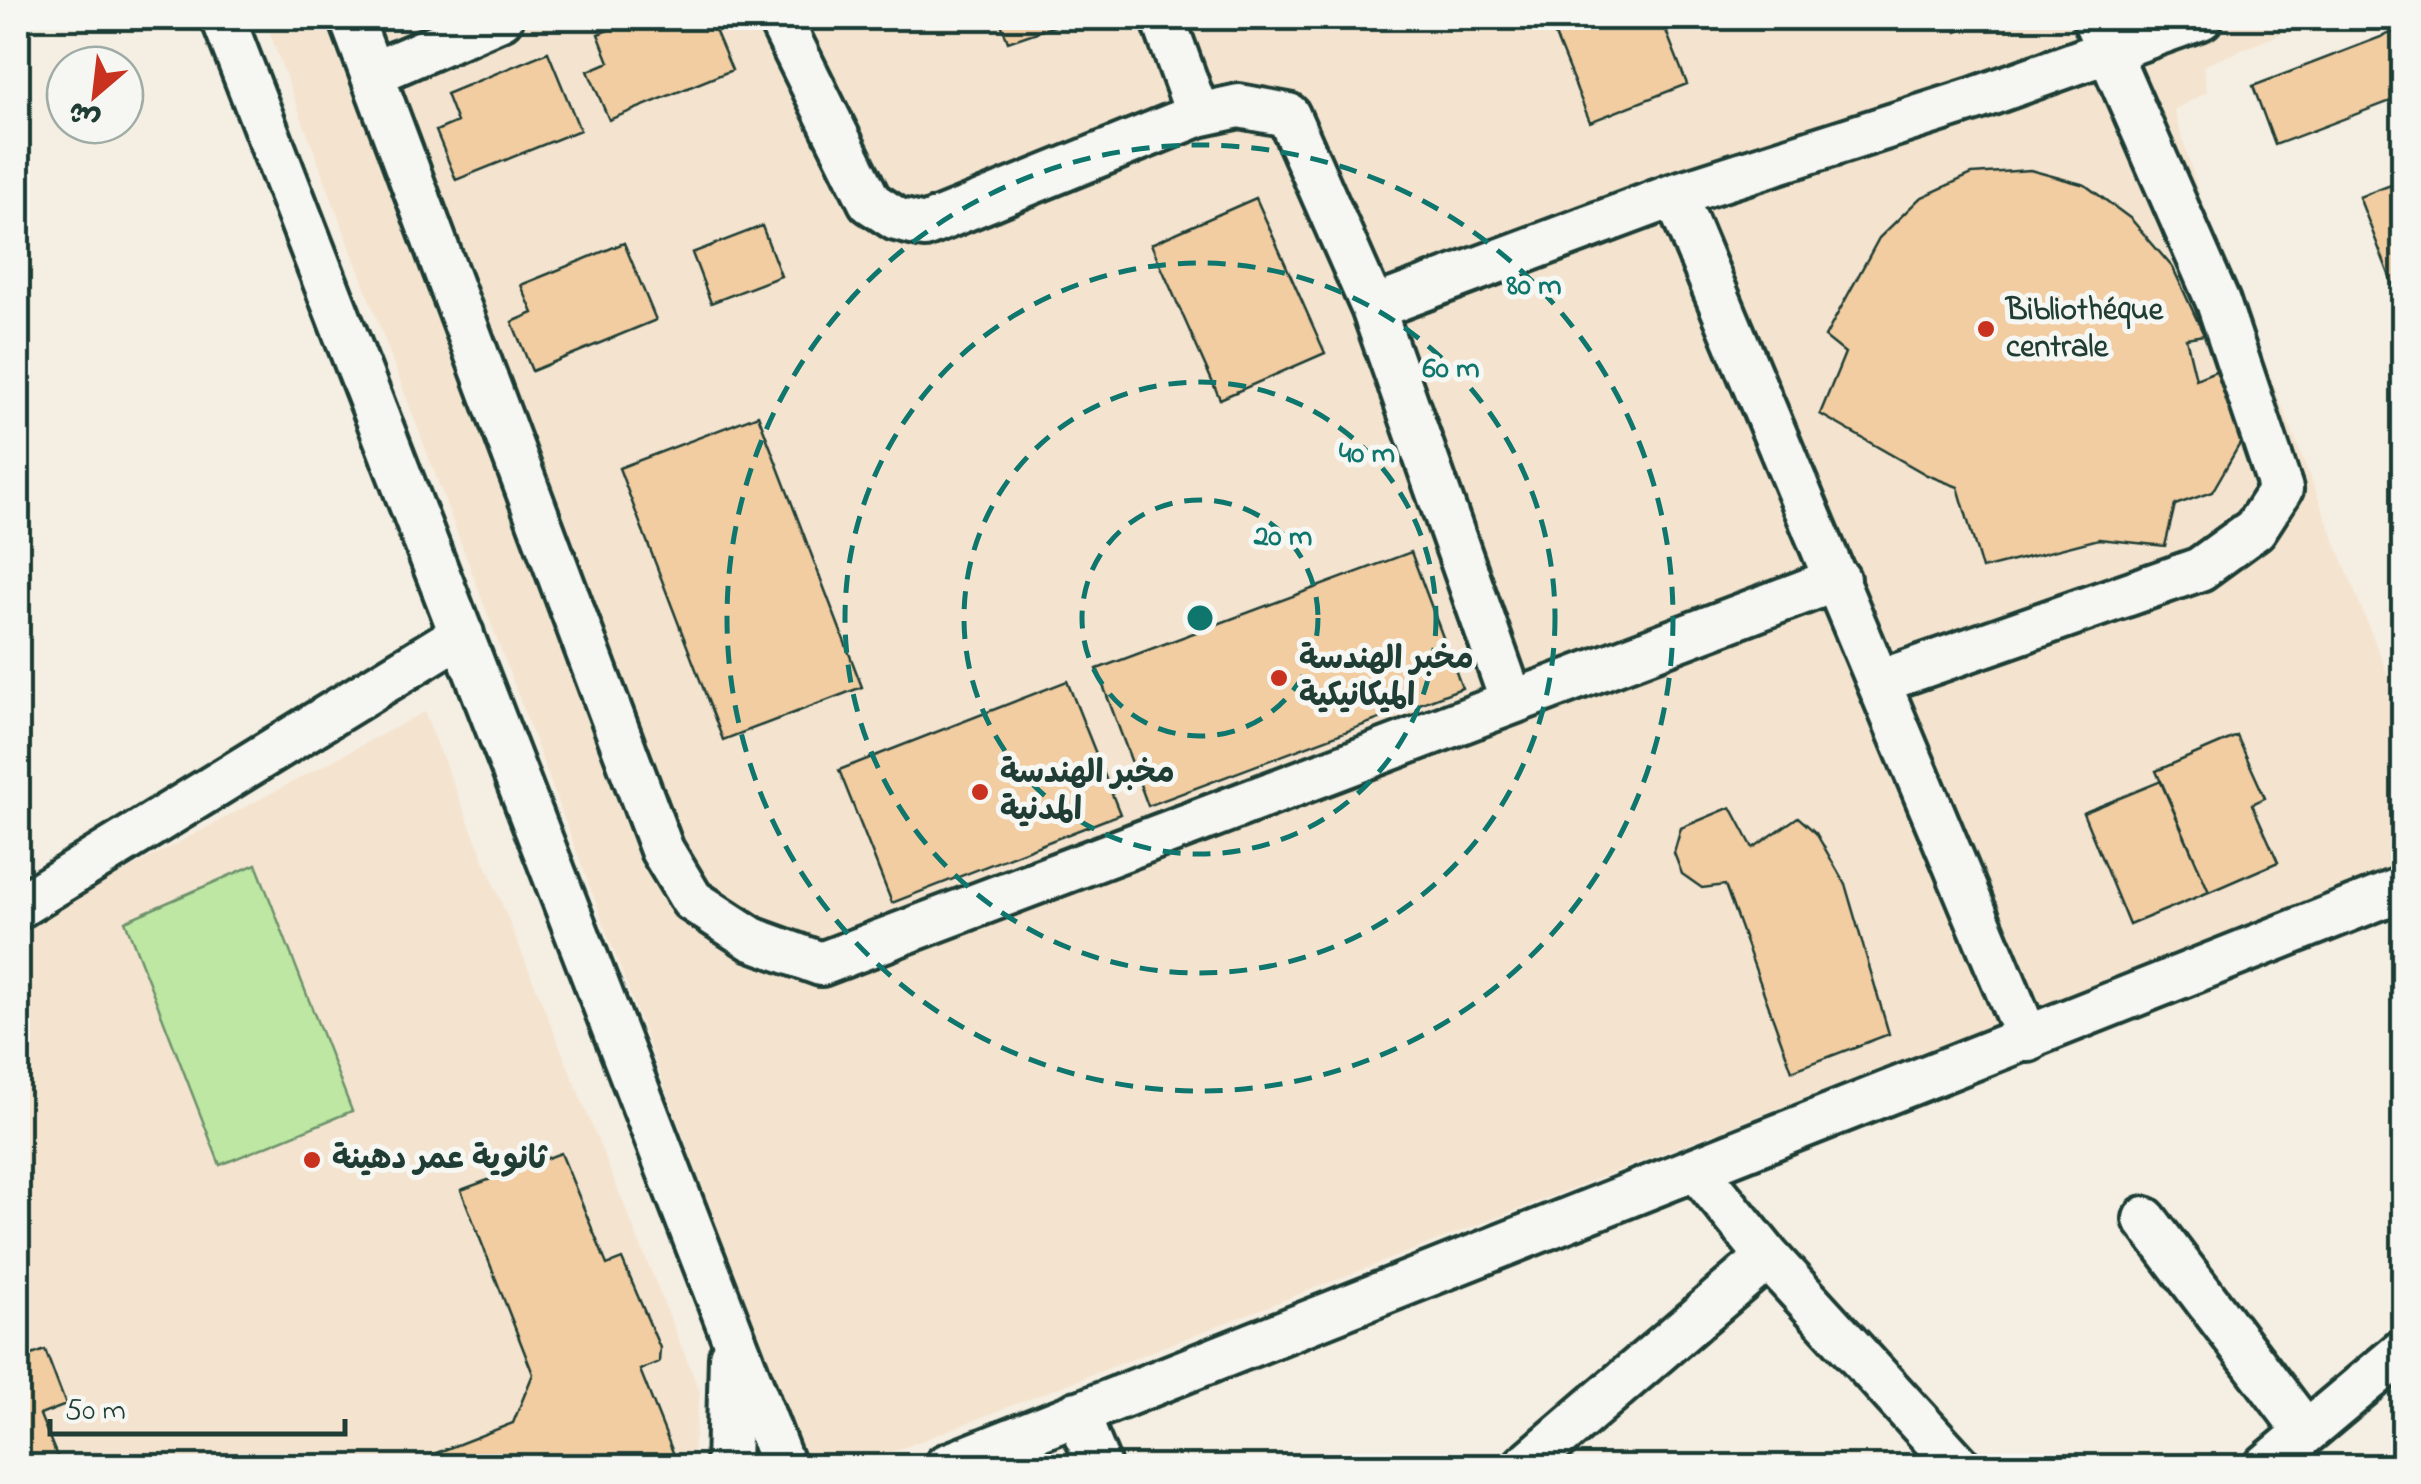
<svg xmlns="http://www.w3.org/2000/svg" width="2421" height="1484" font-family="'Indie Flower','Playpen Sans Arabic',sans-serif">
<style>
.built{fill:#f4e4cf}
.green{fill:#bde7a3;stroke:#6e926c;stroke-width:2.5}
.building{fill:#f2cda2;stroke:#1f3d34;stroke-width:2.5}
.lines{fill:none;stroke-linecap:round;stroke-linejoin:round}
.minor-casing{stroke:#1f3d34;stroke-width:50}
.minor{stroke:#f6f6f2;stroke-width:42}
.ring{fill:none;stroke:#0f766e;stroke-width:5;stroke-dasharray:18 12}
.poi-dot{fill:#c8321e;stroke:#f6f6f2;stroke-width:4}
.labels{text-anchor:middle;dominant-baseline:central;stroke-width:10;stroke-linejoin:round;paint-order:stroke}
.poi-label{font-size:32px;font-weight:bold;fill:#1f3d34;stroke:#f6f6f2;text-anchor:start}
.centre{fill:#0f766e;stroke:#f6f6f2;stroke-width:5}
.ring-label{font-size:30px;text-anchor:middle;font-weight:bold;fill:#0f766e;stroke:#f6f6f2;stroke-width:10;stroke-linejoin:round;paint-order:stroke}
</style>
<rect width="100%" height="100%" fill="#f5eee2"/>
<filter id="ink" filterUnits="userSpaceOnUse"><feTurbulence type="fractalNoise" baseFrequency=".01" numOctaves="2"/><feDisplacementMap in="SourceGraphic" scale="20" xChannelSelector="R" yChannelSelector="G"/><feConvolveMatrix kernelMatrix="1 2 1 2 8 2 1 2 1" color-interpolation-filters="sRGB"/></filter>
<g filter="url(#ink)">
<!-- built -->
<path class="built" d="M264 18H2319L2203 66 2207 92 2174 110 2200 197 2403 714V866L856 1466H807Z
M424 712 700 1392 691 1466H18V928Z"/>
<!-- green -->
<path class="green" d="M256 864 352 1111 220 1165 125 921Z"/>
<!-- building -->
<path class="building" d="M639 18H710L732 70 609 120 588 71 609 62 598 34Z
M999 18H1078L1008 42Z
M1548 18H1661L1687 84 1590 122Z
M1951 18H1992L1957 32Z
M2404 28V96L2275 145 2253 86Z
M548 52 580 130 456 180 436 131 457 122 446 94Z
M2030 170 2085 185 2131 219 2173 268 2204 335 2186 338 2196 379 2223 368 2246 433 2212 492 2175 505 2165 546 2099 539 1982 569 1958 487 1927 475 1820 414 1845 353 1825 337 1879 238 1920 198 1972 174Z
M2404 180V313L2359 197Z
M1256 198 1325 353 1220 399 1151 244Z
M762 226 781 276 711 303 692 253Z
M624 243 656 320 532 371 512 322 533 313 521 285Z
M758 415 862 687 723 740 619 468Z
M1411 552 1462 688 1148 806 1097 669Z
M1067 681 1120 814 892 903 839 770Z
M2237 736 2265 798 2252 804 2278 862 2209 892 2156 771Z
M2161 781 2209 892 2129 925 2083 813Z
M1731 807 1753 848 1798 817 1816 833 1845 884 1889 1034 1792 1071 1725 885 1702 888 1682 874 1674 853 1681 828Z
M561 1153 607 1265 622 1259 660 1348 659 1362 640 1370 678 1465 403 1466 513 1423 533 1374 461 1190Z
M45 1350 66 1405 40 1415 61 1466H18V1360Z"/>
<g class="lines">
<defs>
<path id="minor" d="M223 18 783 1466
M351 18 662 850 692 900 752 939 821 964 1838 579
M779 18 870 202 896 219 924 226 1198 115 1239 106 1288 115 1373 308 1512 702
M1163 18 1198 115
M372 74 501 18
M1675 195 2028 1040
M1373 308 1675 195 1975 99 2201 18
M1881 681 2200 569 2255 529 2281 489 2218 302 2094 18
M18 907 462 634
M1698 1171 1768 1257 1959 1466
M2145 1219 2306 1432
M1077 1413 1099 1466
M728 1466 731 1356
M946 1466 2404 888
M1525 1466 1768 1257
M2266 1466 2404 1350"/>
</defs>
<!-- minor casing -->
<use href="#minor" class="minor-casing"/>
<!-- minor -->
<use href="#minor" class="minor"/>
</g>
</g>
<!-- distance rings -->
<g class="ring">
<circle cx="1200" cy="618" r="118"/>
<circle cx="1200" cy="618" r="236"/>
<circle cx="1200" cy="618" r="355"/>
<circle cx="1200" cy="618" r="473"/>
</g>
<!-- markers -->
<g class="poi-dot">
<circle cx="1986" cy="329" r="10"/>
<circle cx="1279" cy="678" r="10"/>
<circle cx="980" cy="792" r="10"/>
<circle cx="312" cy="1160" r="10"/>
</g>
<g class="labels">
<!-- poi labels -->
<g class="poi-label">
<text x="2006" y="311">Bibliothéque<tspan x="2006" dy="37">centrale</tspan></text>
<text x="1299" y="660">مخبر الهندسة<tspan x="1299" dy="37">الميكانيكية</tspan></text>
<text x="1000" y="774">مخبر الهندسة<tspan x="1000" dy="37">المدنية</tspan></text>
<text x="332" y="1160">ثانوية عمر دهينة</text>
</g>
</g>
<circle cx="1200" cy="618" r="15" class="centre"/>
<g class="ring-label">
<text x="1534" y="294">80 m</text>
<text x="1451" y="377">60 m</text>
<text x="1367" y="462">40 m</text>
<text x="1283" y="545">20 m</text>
</g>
<!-- margin -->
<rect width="2421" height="1484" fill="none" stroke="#f6f6f2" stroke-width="60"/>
<rect x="30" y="30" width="2361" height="1424" fill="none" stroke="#1f3d34" stroke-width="4" filter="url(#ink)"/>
<!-- north arrow -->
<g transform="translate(95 95) rotate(208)"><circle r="48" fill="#f6f6f2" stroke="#a0aca6" stroke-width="2.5"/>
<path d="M0-8L18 38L0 25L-18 38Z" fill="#c8321e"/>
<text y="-15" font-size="28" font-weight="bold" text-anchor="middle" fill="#1f3d34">ش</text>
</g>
<!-- scale -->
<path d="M50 1419v15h295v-15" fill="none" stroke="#1f3d34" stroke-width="5"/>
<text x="65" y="1419" font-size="30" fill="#1f3d34" stroke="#f6f6f2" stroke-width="8" paint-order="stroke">50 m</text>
</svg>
